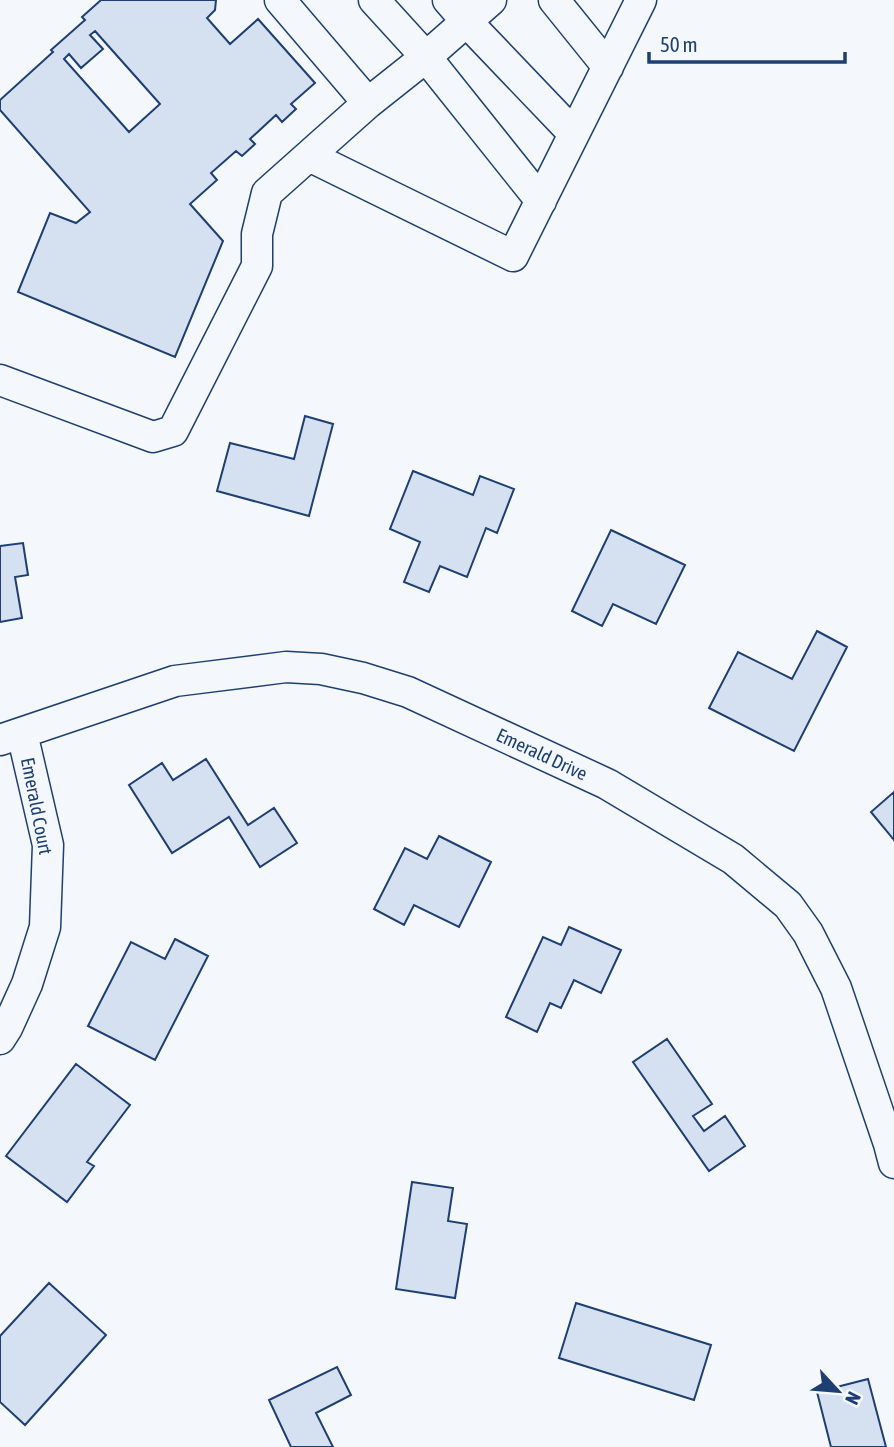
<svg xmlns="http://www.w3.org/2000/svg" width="894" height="1447" font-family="'Asap Condensed',sans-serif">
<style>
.building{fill:#d5e0f0;stroke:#1d3f73;stroke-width:2;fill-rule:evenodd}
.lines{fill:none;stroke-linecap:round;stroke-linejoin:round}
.minor-casing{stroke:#1d3f73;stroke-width:33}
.minor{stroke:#f4f7fb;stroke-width:30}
.labels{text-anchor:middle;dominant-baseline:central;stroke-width:5;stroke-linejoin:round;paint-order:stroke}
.street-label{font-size:19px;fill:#1d3f73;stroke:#f4f7fb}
</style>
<rect width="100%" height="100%" fill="#f4f7fb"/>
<!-- building -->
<path class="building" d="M101 0H216L215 10 207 18 230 44 258 19 315 83 291 104 296 109 282 122 276 115 250 139 255 144 242 156 236 151 211 173 217 180 190 204 223 241 175 357 18 292 50 213 76 223 90 212 0 110V100L53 52 51 50 85 20 82 17ZM95 31 160 104 129 132 64 59 69 54 81 68 103 49 90 35Z
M305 416 333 424 309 516 217 491 230 443 294 459Z
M413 471 473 495 480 476 514 489 497 533 486 528 467 577 440 566 429 592 404 582 420 542 390 529Z
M611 530 685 565 656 624 613 604 602 626 572 611Z
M23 543 28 575 15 577 22 618 0 622V546Z
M817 631 847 647 794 751 709 708 738 652 792 679Z
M206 759 248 825 274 808 297 843 260 867 229 817 172 853 129 785 162 763 173 780Z
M894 792V840L871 812Z
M439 836 491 862 459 927 414 905 404 925 374 909 405 848 427 859Z
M569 927 621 950 601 993 574 980 561 1008 550 1003 537 1032 506 1017 543 937 561 945Z
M175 939 208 956 155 1060 88 1026 131 942 165 959Z
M667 1039 712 1104 693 1116 704 1131 725 1116 745 1146 709 1171 633 1062Z
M76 1064 130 1105 87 1162 94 1166 67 1202 6 1156Z
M412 1182 453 1188 448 1221 467 1224 455 1298 396 1289Z
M49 1283 106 1335 25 1425 0 1402V1336Z
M576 1303 711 1345 694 1400 559 1358Z
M337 1367 351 1395 316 1413 333 1447H291L269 1400Z
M868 1379 886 1447H831L817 1392Z"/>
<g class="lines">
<defs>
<path id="minor" d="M374 0 426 57 541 201
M448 0 467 22 574 134
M554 0 608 67
M368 103 426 57 491 0
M309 156 513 256 641 0
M0 380 153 437 173 431 257 266V234L267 193 368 103 280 0
M0 740 175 681 286 667 321 669 363 678 408 692 607 784 733 859 788 905 808 933 836 988 889 1144 894 1163
M0 1039 7 1028 27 984 45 927 48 845 22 733"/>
</defs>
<!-- minor casing -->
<use href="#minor" class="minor-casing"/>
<!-- minor -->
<use href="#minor" class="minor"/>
</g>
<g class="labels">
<!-- street labels -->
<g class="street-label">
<text transform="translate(542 754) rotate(25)">Emerald Drive</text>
<text transform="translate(37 806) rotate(79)">Emerald Court</text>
</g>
</g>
<!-- north arrow -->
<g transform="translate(838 1391) rotate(116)" stroke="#f4f7fb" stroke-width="5" paint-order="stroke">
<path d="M0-5L12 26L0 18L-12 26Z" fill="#1d3f73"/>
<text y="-10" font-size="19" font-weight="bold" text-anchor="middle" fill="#1d3f73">N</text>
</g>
<!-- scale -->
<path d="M649 52v10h196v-10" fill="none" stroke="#1d3f73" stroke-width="3.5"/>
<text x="660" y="52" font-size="21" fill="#1d3f73" stroke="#f4f7fb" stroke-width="5" paint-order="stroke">50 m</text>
</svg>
